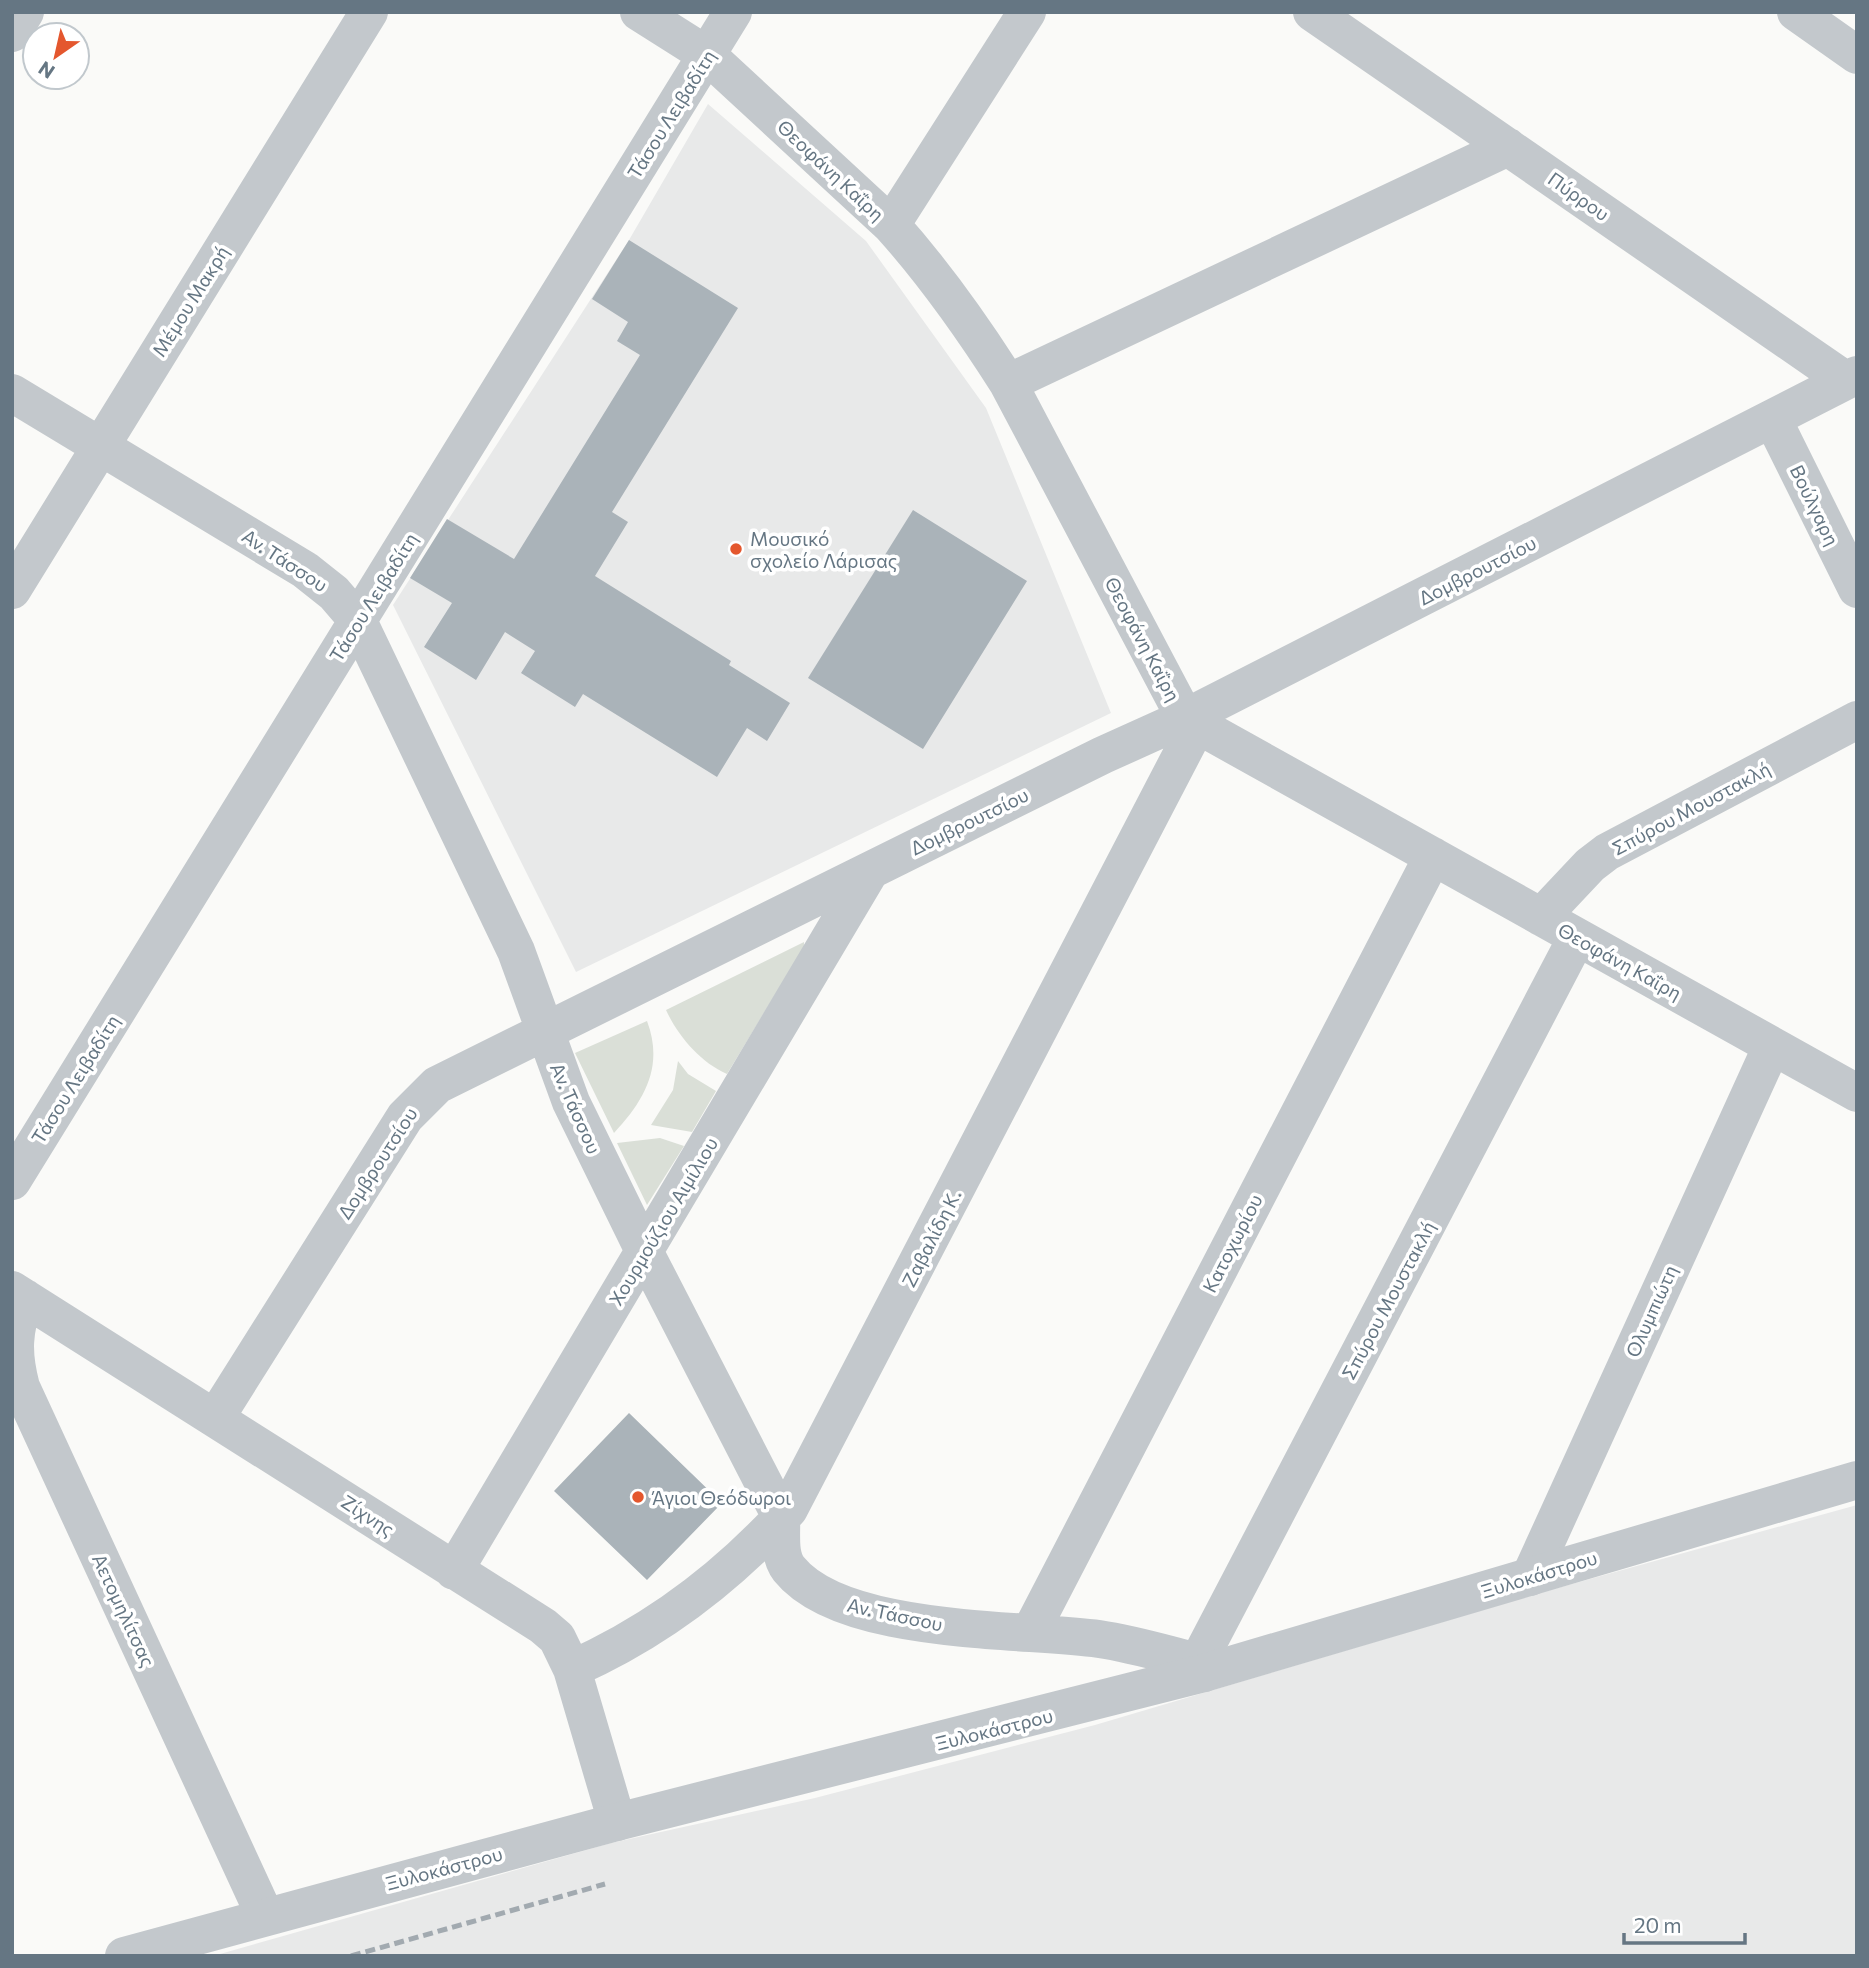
<svg xmlns="http://www.w3.org/2000/svg" width="1869" height="1968" font-family="Commissioner,sans-serif">
<style>
.built{fill:#e8e9e9}
.green{fill:#dadfd7}
.building{fill:#aab3b9}
.lines{fill:none;stroke-linecap:round;stroke-linejoin:round}
.minor{stroke:#c3c8cc;stroke-width:38}
.tertiary{stroke:#c3c8cc;stroke-width:38}
.rail{stroke:#a2aab0;stroke-width:5;stroke-dasharray:10 5;stroke-linecap:butt}
.poi-dot{fill:#e4572e;stroke:#fff;stroke-width:2.5}
.labels{text-anchor:middle;dominant-baseline:central;stroke-width:7;stroke-linejoin:round;paint-order:stroke}
.street-label{font-size:19px;fill:#657683;stroke:#fff}
.poi-label{font-size:19px;fill:#657683;stroke:#fff;text-anchor:start}
</style>
<rect width="100%" height="100%" fill="#fafaf8"/>
<!-- built -->
<path class="built" d="M708 104 866 241 986 408 1111 713 576 972 393 605 629 240Z
M1857 1505V1956H213L611 1843 815 1798 1095 1725 1543 1592Z"/>
<!-- green -->
<path class="green" d="M804 942V947L727 1074C700 1062 678 1036 666 1010Z
M647 1021C664 1066 645 1100 614 1133L575 1053Z
M678 1061 688 1074 716 1091 692 1132 651 1125 673 1090Z
M660 1138 684 1146 647 1205 617 1143Z"/>
<!-- building -->
<path class="building" d="M629 240 738 308 612 512 628 522 595 576 731 661 729 665 790 703 767 741 747 728 717 777 583 694 575 707 521 673 535 651 505 632 476 680 424 647 452 603 410 578 447 519 514 559 640 355 617 341 628 322 592 299Z
M913 510 1027 581 923 749 808 678Z
M629 1413 722 1503 647 1580 554 1491Z"/>
<g class="lines">
<!-- minor -->
<path class="minor" d="M639 12 707 55 891 225C935 274 973 328 1008 383L1185 718 1857 1093
M1312 12 1845 380
M12 33 25 12
M891 225 1027 12
M1008 383 1508 147
M12 393 305 570 334 593 358 621 516 951 571 1102 645 1253 781 1517C782 1534 778 1555 789 1569 842 1635 1019 1628 1099 1639 1133 1644 1166 1654 1198 1662L1204 1673
M1773 420 1857 589
M12 590 369 12
M1541 917 1590 865 1607 852 1857 720
M12 1181 733 12
M12 1290 543 1626 557 1638 572 1669 617 1822
M25 1298C13 1331 12 1353 21 1387L265 1916
M216 1417 405 1117 437 1085 1103 755 1185 718 1857 375
M454 1571 870 871
M1530 1577 1772 1046
M1031 1631 1433 856
M1198 1662 1577 937
M572 1669C655 1632 728 1577 789 1509L1197 725"/>
<!-- tertiary -->
<path class="tertiary" d="M1796 12 1857 55
M124 1956 617 1822 1204 1673 1857 1480"/>
<!-- rail -->
<path class="rail" d="M351 1956 605 1884"/>
</g>
<!-- markers -->
<g class="poi-dot">
<circle cx="736" cy="549" r="7"/>
<circle cx="638" cy="1497" r="7"/>
</g>
<g class="labels">
<!-- street labels -->
<g class="street-label">
<text transform="translate(671 114) rotate(-58)">Τάσου Λειβαδίτη</text>
<text transform="translate(831 170) rotate(43)">Θεοφάνη Καΐρη</text>
<text transform="translate(1579 196) rotate(35)">Πύρρου</text>
<text transform="translate(190 301) rotate(-58)">Μέμου Μακρή</text>
<text transform="translate(1815 505) rotate(64)">Βούλγαρη</text>
<text transform="translate(285 560) rotate(33)">Αν. Τάσσου</text>
<text transform="translate(1477 570) rotate(-27)">Δομβρουτσίου</text>
<text transform="translate(373 597) rotate(-58)">Τάσου Λειβαδίτη</text>
<text transform="translate(1143 639) rotate(62)">Θεοφάνη Καΐρη</text>
<text transform="translate(1691 808) rotate(-28)">Σπύρου Μουστακλή</text>
<text transform="translate(969 821) rotate(-26)">Δομβρουτσίου</text>
<text transform="translate(1620 961) rotate(29)">Θεοφάνη Καΐρη</text>
<text transform="translate(75 1079) rotate(-58)">Τάσου Λειβαδίτη</text>
<text transform="translate(576 1108) rotate(66)">Αν. Τάσσου</text>
<text transform="translate(377 1163) rotate(-57)">Δομβρουτσίου</text>
<text transform="translate(663 1221) rotate(-59)">Χουρμούζιου Αιμίλιου</text>
<text transform="translate(931 1238) rotate(-63)">Ζαβαλίδη Κ.</text>
<text transform="translate(1232 1243) rotate(-63)">Κατοχωρίου</text>
<text transform="translate(1388 1300) rotate(-62)">Σπύρου Μουστακλή</text>
<text transform="translate(1651 1311) rotate(-66)">Ολυμπιώτη</text>
<text transform="translate(368 1515) rotate(33)">Ζίχνης</text>
<text transform="translate(1539 1574) rotate(-17)">Ξυλοκάστρου</text>
<text transform="translate(124 1610) rotate(65)">Αετομηλίτσας</text>
<text transform="translate(895 1614) rotate(12)">Αν. Τάσσου</text>
<text transform="translate(994 1729) rotate(-14)">Ξυλοκάστρου</text>
<text transform="translate(444 1868) rotate(-15)">Ξυλοκάστρου</text>
</g>
<!-- poi labels -->
<g class="poi-label">
<text x="750" y="538">Μουσικό<tspan x="750" dy="22">σχολείο Λάρισας</tspan></text>
<text x="652" y="1497">Άγιοι Θεόδωροι</text>
</g>
</g>
<!-- border -->
<rect width="1869" height="1968" fill="none" stroke="#657683" stroke-width="28"/>
<!-- north arrow -->
<g transform="translate(56 56) rotate(214)"><circle r="33" fill="#ffffff" stroke="#c1c8cd" stroke-width="2"/>
<path d="M0-5L12 26L0 18L-12 26Z" fill="#e4572e"/>
<text y="-10" font-size="19" font-weight="bold" text-anchor="middle" fill="#657683">N</text>
</g>
<!-- scale -->
<path d="M1624 1933v10h121v-10" fill="none" stroke="#657683" stroke-width="3.5"/>
<text x="1634" y="1933" font-size="21" fill="#657683" stroke="#ffffff" stroke-width="5" paint-order="stroke">20 m</text>
</svg>
